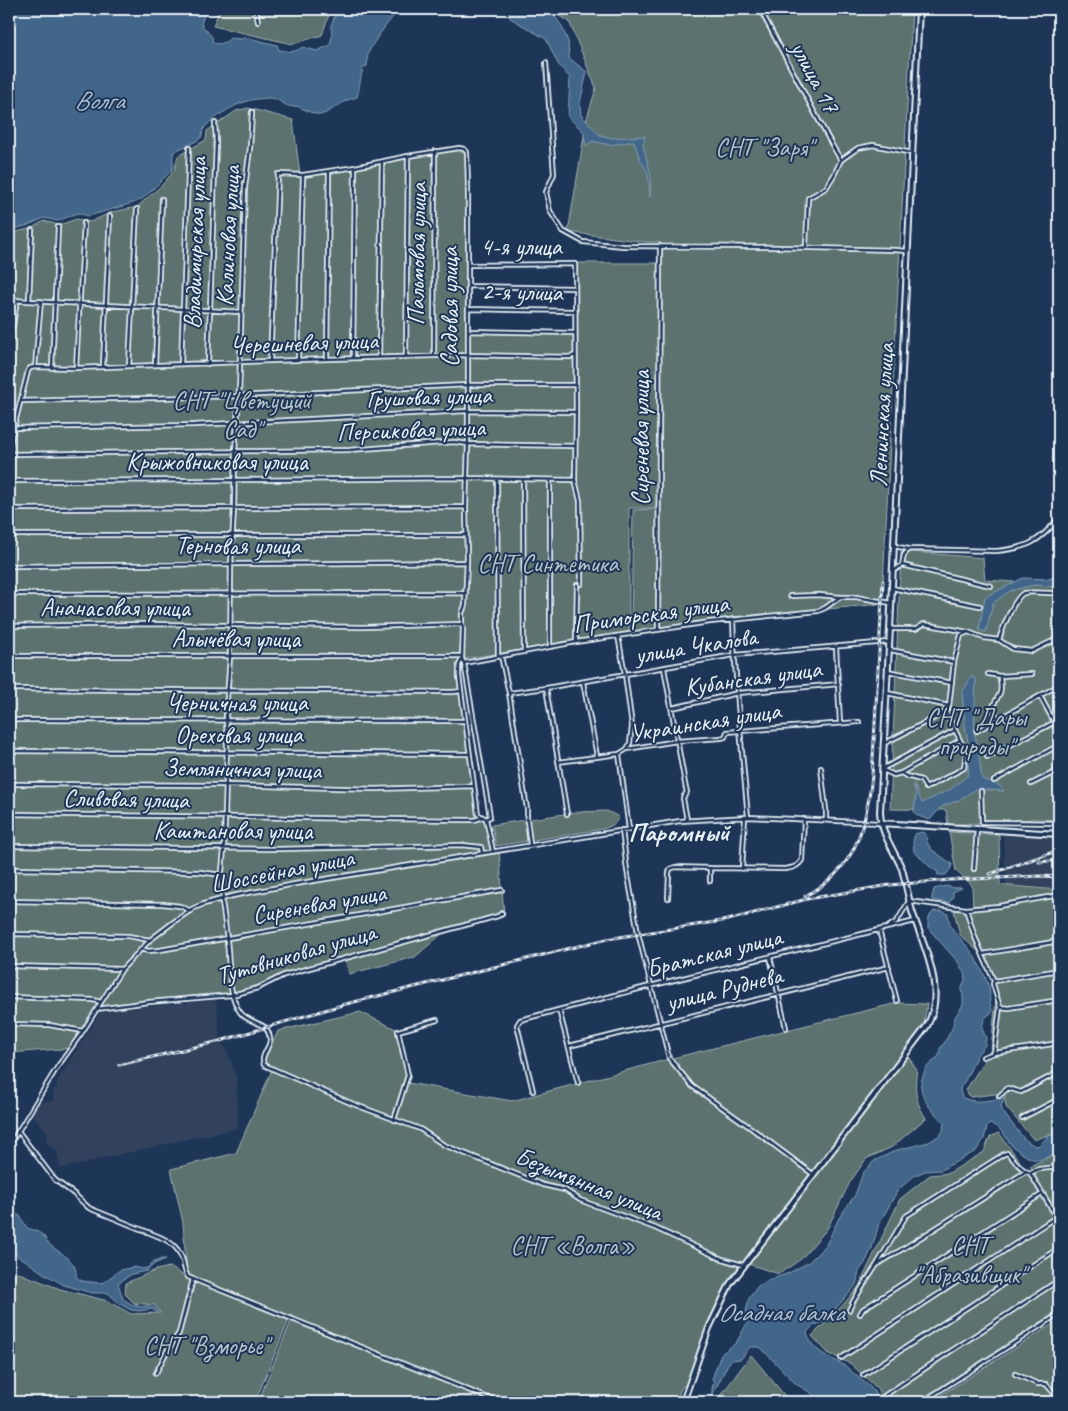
<svg xmlns="http://www.w3.org/2000/svg" width="1068" height="1411" font-family="Caveat,sans-serif">
<style>
.built{fill:#30425c}
.green{fill:#5b726e;stroke:#a2b2b3}
.water{fill:#426689;stroke:#849eb5}
.lines{fill:none;stroke-linecap:round;stroke-linejoin:round}
.street-casing{stroke:#e8f1f8;stroke-width:6}
.secondary-casing{stroke:#e8f1f8;stroke-width:8}
.street{stroke:#1d3557;stroke-width:2.5}
.secondary{stroke:#1d3557;stroke-width:4}
.rail-casing{stroke:#e8f1f8;stroke-width:3}
.rail{stroke:#1d3557;stroke-width:1;stroke-dasharray:4;stroke-linecap:butt}
.labels{text-anchor:middle;dominant-baseline:central;stroke-width:4;stroke-linejoin:round;paint-order:stroke}
.street-label{font-size:25px;fill:#e8f1f8;stroke:#1d3557}
.park-label{font-size:25px;fill:#b7c5c8;stroke:#1d3557}
.water-label{font-size:26px;font-style:italic;fill:#aec0d1;stroke:#1d3557}
.neighbourhood-label{font-size:26px;font-weight:bold;fill:#e8f1f8;stroke:#1d3557}
</style>
<rect width="100%" height="100%" fill="#1d3557"/>
<filter id="ink" filterUnits="userSpaceOnUse"><feTurbulence type="fractalNoise" baseFrequency=".02" numOctaves="2"/><feDisplacementMap in="SourceGraphic" scale="10" xChannelSelector="R" yChannelSelector="G"/><feConvolveMatrix kernelMatrix="1 2 1 2 8 2 1 2 1" color-interpolation-filters="sRGB"/></filter>
<g filter="url(#ink)">
<!-- built -->
<path class="built" d="M1003 834 1059 837V889L1006 885Z
M216 1000 221 1045 225 1046 237 1078 238 1128 100 1159 84 1164 60 1168 57 1151 46 1143 47 1132 32 1115 40 1102 53 1101V1091L57 1087V1081L101 1011Z"/>
<!-- green -->
<path class="green" d="M220 9H331L322 35 293 44 213 26Z
M545 9H912L882 604 729 618 631 633 633 510 659 509 660 242H646L568 232 587 118 596 88 569 21Z
M248 108 293 120 300 175 462 149 468 153 469 329 577 331V263H659L656 508H629V633L463 659 464 607 462 612 461 619 462 656 460 690 477 818H485L491 850 499 849 504 915 444 932 415 957 349 974 345 959 286 976 263 988 232 996 99 1008 74 1048 9 1053V234L32 228 44 221 59 225 77 219 90 222 112 212 137 207 162 185 174 171 178 156 206 140 207 131 236 111Z
M901 551 983 558 985 580 1059 585V820L1034 819 948 825 949 832 999 835 1000 885 1059 890V1131L1034 1140 1006 1107 1004 1093 970 1097 966 1090 991 1050 996 998 993 981 982 955 960 935 954 911 973 909 972 885 956 871 949 832 946 810 890 809Z
M607 811 619 817C616 824 610 827 603 829L496 846 492 825 577 812Z
M897 1003 927 1004 924 1023 905 1052 917 1070C914 1088 915 1102 926 1118L892 1147 866 1159 850 1182 827 1229 801 1259 779 1274 742 1262 729 1282 707 1326 687 1383 681 1389 676 1402H505L187 1275 183 1223 171 1169 236 1153 272 1070 262 1065 278 1031 360 1012 398 1030 410 1073 408 1083 512 1101 669 1059Z
M999 1133 1021 1163 1059 1228V1310L917 1402H881L878 1389 851 1364 828 1353 812 1336 842 1306 859 1286 900 1199 930 1175 949 1173 984 1152 990 1137Z
M1059 1152V1215L1030 1166Z
M170 1267 189 1279 200 1282 289 1320 255 1402H9V1269L60 1289 108 1301 131 1314 160 1313 155 1305 134 1303 125 1294 126 1283 156 1270Z
M1059 1320V1402H930Z
M291 1321 497 1402H258Z
M751 1355 790 1402H716Z"/>
<!-- water -->
<path class="water" d="M9 9H206L201 24 212 37 213 43C219 45 226 43 230 38L242 39 245 37 277 45 279 50C291 51 291 54 303 47L317 51 330 45 332 36 331 26 337 9H396L397 12C390 20 370 45 368 55 367 58 368 62 367 66L363 68C360 78 360 88 357 97L347 100 326 113 320 115 310 112 297 106C288 109 283 102 275 99 270 97 262 99 256 99 240 101 216 115 205 127 201 132 204 137 198 140 191 145 181 147 174 152 171 158 175 164 172 170L150 192 142 199 133 203 89 216 77 213 58 221 44 218 26 226 9 230Z
M508 9H535L554 15 561 25 568 41 569 58 587 72 580 103 581 115 600 135 612 138 645 136 643 145 651 176 650 197 648 173 640 159 634 141 610 145 592 141 586 146 583 131 568 117 570 78 558 64 546 39 510 18Z
M1059 576V586L1057 587 1034 585 1010 591 993 603 986 632 979 630 985 597 1023 578 1048 579Z
M972 676 976 680 974 732 978 748 982 779 997 784 1004 791 976 789 959 800 941 807 930 820 918 816 914 812 916 794 913 783 922 803 951 789 968 775 969 748 965 725 962 693Z
M922 832 926 834 927 842 931 849 952 864 951 868 946 875H938L937 871C927 867 923 858 914 852L913 842 915 834Z
M946 886 954 888 961 887 962 888 953 892V897L949 903 932 900V897L934 889Z
M934 911H942L948 914C950 930 955 932 965 944 974 953 989 980 990 993 990 995 989 998 990 1001 990 1005 992 1007 992 1012L984 1019 982 1028 986 1038 985 1045 977 1055 965 1081 961 1086 960 1091 962 1097C972 1104 991 1101 1002 1097L1004 1098V1100L1001 1106 1003 1112 1024 1139 1035 1146 1040 1145 1048 1136 1059 1133V1151C1042 1161 1035 1164 1019 1151 1016 1149 1012 1147 1010 1143 1004 1135 1001 1127 990 1124L987 1127 984 1139 976 1151 941 1170 925 1171 914 1176 898 1190 879 1224 872 1248 865 1263 859 1271 856 1285 825 1321 813 1326 807 1332C811 1351 829 1357 844 1365 850 1369 854 1374 859 1378 868 1385 876 1390 878 1402H820L811 1393 796 1384 760 1347H750L741 1359 732 1360 728 1364 712 1396V1388L714 1382 712 1379 721 1354 736 1343 747 1323 746 1311 749 1298 758 1286 767 1281 789 1273 809 1262 826 1245 839 1218 855 1195 863 1173 874 1161 897 1150 929 1142 940 1135 943 1131 944 1123C935 1114 922 1101 921 1087 920 1084 922 1079 923 1076 924 1072 925 1069 928 1066 935 1059 941 1058 940 1048L943 1045 952 1029 955 1017 963 1005V995L961 990 965 980 964 973 958 962 928 928C928 920 928 916 934 911Z
M9 1211H12L20 1216 27 1228C34 1230 41 1232 45 1238 49 1243 44 1240 49 1244 60 1254 78 1260 76 1277L82 1281 99 1283 104 1282 120 1270 135 1267 143 1269 149 1267 152 1263 161 1259H166L154 1264 147 1271 132 1274 118 1283 123 1299 133 1305 142 1307 147 1306 154 1307 158 1312 151 1309 140 1311 131 1310 120 1304 108 1293H92L64 1285 43 1273 25 1260 18 1257 9 1241Z"/>
<g class="lines">
<defs>
<path id="street" d="M256 9 258 22
M760 9 810 104 832 145 841 160
M546 63 554 174 546 192 550 211 563 231 583 242 623 246 776 247 895 250 907 251
M252 112 250 148 245 187 239 396 235 451 234 508 231 564 230 657 226 713 227 746 224 849 221 882 223 898 222 902C224 915 226 928 227 941 230 963 227 994 240 1012 246 1021 259 1022 266 1028 268 1031 270 1037 270 1040 269 1050 260 1055 264 1065L353 1104 420 1129 444 1145 543 1185 565 1190 580 1200 655 1228 722 1259 743 1265
M806 247 808 198 826 188 834 175 841 160 858 148 873 145 912 153
M468 265 575 264 576 412 575 480 580 501 581 584
M468 286 575 288
M9 300 241 312
M29 301 32 230
M468 309 576 311
M468 331 575 333
M9 339 13 325 17 300
M434 356 435 151
M379 357 382 162
M406 357 408 156
M353 358 355 167
M327 359 329 171
M298 360 303 175
M270 361 278 174 303 175 355 167 408 156 459 148 464 149 467 152 468 185V444L466 507 467 560 465 605 462 613V624L463 628 462 659 464 663 489 810 490 817 486 819
M181 364 189 148
M208 364 216 143 215 123
M155 365 162 199
M103 366 110 216
M129 366 137 209
M35 367 76 368 327 359 468 355 571 357 575 355
M35 367 41 301
M52 368 58 227
M76 368 84 223
M21 401 239 396 468 385H576
M13 428 194 425 467 411 576 412
M9 447 28 371 30 368 35 367
M9 454 349 450 454 442 468 444 575 446
M497 479 498 656
M523 480 524 652
M9 481 234 480 467 478 575 480
M550 481V647
M9 509 466 507
M9 535H466
M894 546 909 549 904 555 902 565
M909 549 996 551C1028 548 1039 542 1059 518
M9 566 467 562
M892 572 902 565 991 586
M892 588 980 606
M9 594 466 593
M790 596 819 595 840 597H856L891 603
M733 619C735 685 742 751 748 817
M9 626 149 624 363 627 462 624
M890 629H916L924 624 968 632 984 638 999 640 1013 649 1032 651 1059 638
M658 630 660 246
M618 636 625 674 632 726 630 743 627 749
M999 640C1002 630 1015 596 1024 593 1030 591 1051 594 1059 593
M576 642 577 585
M836 647 840 723
M890 650 954 662
M9 656H462
M501 656 509 693 527 809V820L530 844
M462 659 459 665V676L478 814 486 819 493 851
M464 663 576 642 710 622 818 611 825 608 840 597
M664 668 686 789 687 792 683 798 687 820
M887 671 952 683
M988 674 1000 676
M583 682 597 756
M546 688 567 814
M9 689 453 692 461 691
M509 693 546 688 734 655 889 642
M887 693 949 706
M1040 696 1059 731
M672 708 738 693 839 684
M998 719C989 705 994 706 1000 693 1002 688 1000 682 1000 676L1032 674
M9 720 464 721
M977 731 1059 685
M883 744 946 712
M9 751 469 754
M619 754 629 829
M987 757 1059 720
M558 762 619 754 627 749 677 741 721 738 725 737 727 732 740 731 859 722
M821 768 826 809V820
M882 769 955 730
M883 770 894 775 901 773 960 740
M901 773 906 776 921 780 926 788 964 768 966 752 946 712 949 706 954 662 961 635 968 632
M994 781 1059 745
M9 784 226 785 374 789 474 786
M1031 784 1059 770
M981 791 982 822 1059 823
M9 814 464 820H475L483 817
M622 830 627 870 638 933 669 1058 692 1086 751 1128 814 1175
M9 846 279 849 462 845 481 847 482 852
M9 869 200 872 222 875
M742 869 745 817
M974 869 977 829
M710 881V868L785 869C792 868 798 867 802 860L804 819
M668 898 669 873 670 869 675 867 710 868
M9 901 163 904 180 906 191 911
M966 909 975 937 994 981 993 984 1000 1007 994 1053
M888 927 897 921 909 901 966 909 999 906 1059 895
M879 930 897 1001
M9 934 128 936 150 940
M141 949 148 951 160 950 502 890
M983 954 1059 941
M770 957 786 1028
M9 966 122 969
M994 981 1059 970
M9 997 93 1000 101 1002
M1000 1007 1008 1008 1059 1000
M97 1009 149 1002 232 995 258 988 284 975 498 916 502 913
M559 1010 578 1083
M9 1024 49 1025 83 1031
M569 1046 889 967
M983 1057 994 1053 1059 1043
M533 1091 517 1025 520 1020 650 986 915 921
M999 1096 1008 1088 1021 1092 1059 1072
M1022 1118 1059 1099
M394 1120 408 1075 398 1031 437 1020
M18 1131 55 1180 74 1194 89 1208 160 1237C171 1242 179 1248 183 1261 184 1267 185 1272 188 1277L498 1402
M9 1146 58 1066 83 1031 122 969 150 940 175 921 194 908 204 904 232 896 295 884 680 821 748 817 880 823
M1030 1173 1059 1221
M1054 1213 1059 1210
M877 1265 1025 1172
M849 1310 854 1300 876 1266 906 1216 1004 1154 1007 1153C1015 1160 1020 1170 1030 1173L1039 1169 1059 1167
M860 1314 863 1309 1042 1194
M841 1358 1056 1217
M156 1373 166 1353 179 1333 193 1279
M1015 1374 1038 1384H1046L1059 1399
M863 1375 1059 1248
M884 1396 951 1351 1059 1280
M922 1402 1059 1314"/>
<path id="secondary" d="M880 823 1059 834
M683 1402 709 1328 730 1284 927 1026C947 989 923 946 912 911 908 897 906 883 902 869 894 850 881 834 880 812L890 629 919 9"/>
</defs>
<!-- street casing -->
<use href="#street" class="street-casing"/>
<!-- secondary casing -->
<use href="#secondary" class="secondary-casing"/>
<!-- street -->
<use href="#street" class="street"/>
<!-- secondary -->
<use href="#secondary" class="secondary"/>
<defs>
<path id="rail" d="M1039 862 1059 860
M990 874 1059 850
M805 896C855 871 866 828 872 776L883 581
M119 1065 220 1041 342 1005 607 939 728 920 807 899 890 885 950 880 1041 876 1059 877"/>
</defs>
<!-- rail casing -->
<use href="#rail" class="rail-casing"/>
<!-- rail -->
<use href="#rail" class="rail"/>
</g>
</g>
<g class="labels">
<!-- street labels -->
<g class="street-label">
<text transform="translate(815 77) rotate(62)">улица 17</text>
<text transform="translate(228 236) rotate(-87)">Калиновая улица</text>
<text transform="translate(195 243) rotate(-88)">Владимирская улица</text>
<text x="521" y="247">4-я улица</text>
<text transform="translate(417 254) rotate(-89)">Пальмовая улица</text>
<text transform="translate(522 292) rotate(1)">2-я улица</text>
<text transform="translate(450 307) rotate(-90)">Садовая улица</text>
<text transform="translate(304 343) rotate(-2)">Черешневая улица</text>
<text transform="translate(429 397) rotate(-2)">Грушовая улица</text>
<text transform="translate(882 415) rotate(-87)">Ленинская улица</text>
<text transform="translate(411 430) rotate(-2)">Персиковая улица</text>
<text transform="translate(641 438) rotate(-90)">Сиреневая улица</text>
<text x="217" y="462">Крыжовниковая улица</text>
<text x="238" y="546">Терновая улица</text>
<text x="115" y="608">Ананасовая улица</text>
<text transform="translate(651 614) rotate(-8)">Приморская улица</text>
<text x="236" y="639">Алычёвая улица</text>
<text transform="translate(696 646) rotate(-9)">улица Чкалова</text>
<text transform="translate(753 678) rotate(-8)">Кубанская улица</text>
<text x="237" y="703">Черничная улица</text>
<text transform="translate(705 722) rotate(-9)">Украинская улица</text>
<text x="239" y="735">Ореховая улица</text>
<text transform="translate(242 769) rotate(1)">Земляничная улица</text>
<text transform="translate(126 799) rotate(1)">Сливовая улица</text>
<text x="233" y="831">Каштановая улица</text>
<text transform="translate(282 871) rotate(-11)">Шоссейная улица</text>
<text transform="translate(319 904) rotate(-10)">Сиреневая улица</text>
<text transform="translate(714 953) rotate(-14)">Братская улица</text>
<text transform="translate(296 954) rotate(-16)">Тутовниковая улица</text>
<text transform="translate(724 989) rotate(-14)">улица Руднева</text>
<text transform="translate(589 1184) rotate(22)">Безымянная улица</text>
</g>
<!-- park labels -->
<g class="park-label">
<text x="764" y="148">СНТ "Заря"</text>
<text x="242" y="401">СНТ "Цветущий<tspan x="242" dy="29">Сад"</tspan></text>
<text x="548" y="564">СНТ Синтетика</text>
<text x="976" y="718">СНТ "Дары<tspan x="976" dy="29">природы"</tspan></text>
<text x="573" y="1246">СНТ «Волга»</text>
<text x="970" y="1246">СНТ<tspan x="970" dy="29">"Абразивщик"</tspan></text>
<text x="206" y="1346">СНТ "Взморье"</text>
</g>
<!-- water labels -->
<g class="water-label">
<text x="99" y="100">Волга</text>
<text x="781" y="1312">Осадная балка</text>
</g>
<!-- neighbourhood labels -->
<g class="neighbourhood-label">
<text x="679" y="832">Паромный</text>
</g>
</g>
<!-- margin -->
<rect width="1068" height="1411" fill="none" stroke="#1d3557" stroke-width="30"/>
<rect x="15" y="15" width="1038" height="1381" fill="none" stroke="#e8f1f8" stroke-width="2" filter="url(#ink)"/>
</svg>
